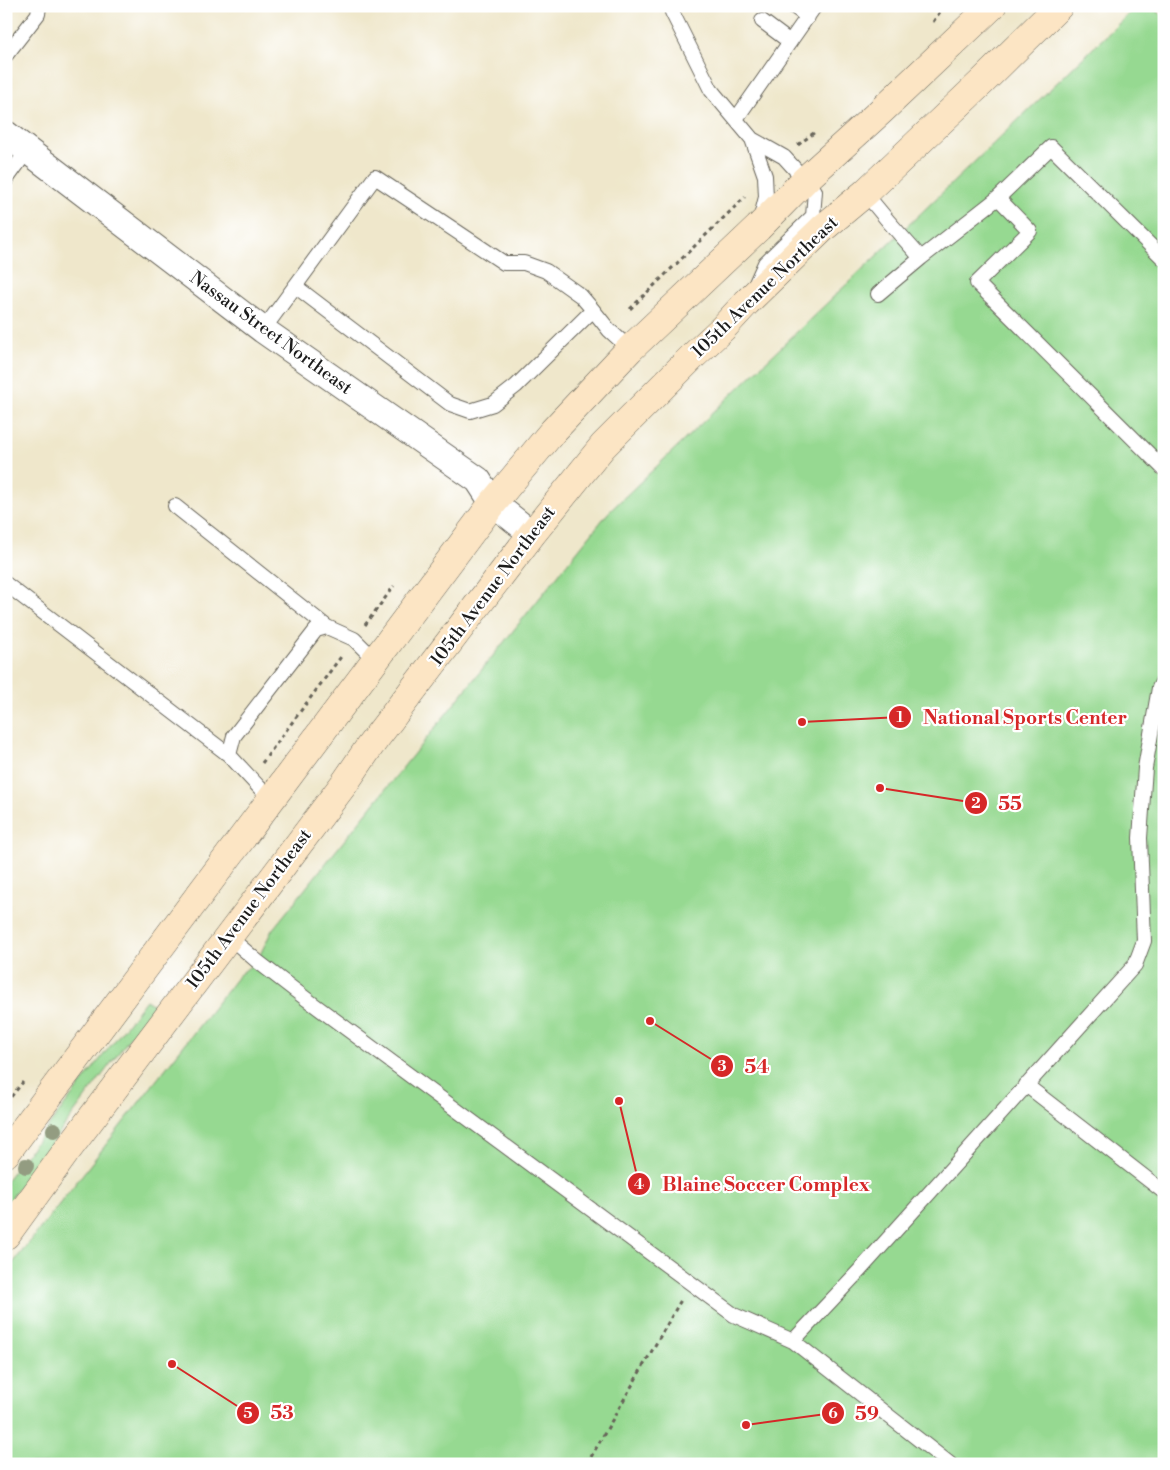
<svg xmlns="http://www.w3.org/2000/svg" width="1170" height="1470" font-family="'Libre Bodoni',serif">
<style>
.green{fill:#96d991;stroke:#597a56}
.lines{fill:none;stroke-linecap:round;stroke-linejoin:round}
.lane-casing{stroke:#666359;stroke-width:16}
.street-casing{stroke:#666359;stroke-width:28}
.secondary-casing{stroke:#666359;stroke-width:29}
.path{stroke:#666359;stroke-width:3;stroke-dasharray:4 4;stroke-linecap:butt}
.lane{stroke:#fff;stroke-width:14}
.street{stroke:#fff;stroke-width:26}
.secondary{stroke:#fce5c4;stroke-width:28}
.tree{fill:#939c81}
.labels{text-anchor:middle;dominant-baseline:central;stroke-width:4.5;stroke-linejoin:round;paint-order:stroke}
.street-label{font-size:18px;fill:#1c1c1c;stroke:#fff}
.leader{fill:none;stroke:#d62828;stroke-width:2}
.callout-dot{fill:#d62828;stroke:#fff;stroke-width:2}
.mark-label{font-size:15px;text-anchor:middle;font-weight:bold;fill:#fff}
.callout-label{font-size:19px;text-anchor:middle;font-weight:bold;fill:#d62828;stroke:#fff;stroke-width:4.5;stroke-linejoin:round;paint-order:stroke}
</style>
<rect width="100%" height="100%" fill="#fff"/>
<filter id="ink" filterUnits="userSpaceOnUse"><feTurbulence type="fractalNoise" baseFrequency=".02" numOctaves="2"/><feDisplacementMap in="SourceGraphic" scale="10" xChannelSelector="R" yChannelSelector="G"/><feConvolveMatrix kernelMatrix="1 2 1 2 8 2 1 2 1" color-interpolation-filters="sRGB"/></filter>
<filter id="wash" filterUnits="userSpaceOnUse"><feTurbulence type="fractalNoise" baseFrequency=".0096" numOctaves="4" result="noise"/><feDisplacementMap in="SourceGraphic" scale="20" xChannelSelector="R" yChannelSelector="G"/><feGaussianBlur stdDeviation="1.12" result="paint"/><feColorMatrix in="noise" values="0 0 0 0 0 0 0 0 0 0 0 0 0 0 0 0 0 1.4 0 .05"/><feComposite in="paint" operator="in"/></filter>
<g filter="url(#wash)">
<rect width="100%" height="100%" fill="#efe7cb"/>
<!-- green -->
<path class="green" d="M1137 6H1150L1164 17V1464H6V1272L239 975 257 961 272 930 608 513Z
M146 1000 154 1005 6 1205V1181Z"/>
</g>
<g filter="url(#ink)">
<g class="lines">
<defs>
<path id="lane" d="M793 6 808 17
M672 12 711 90 752 139 784 157 815 191 813 216 765 263 756 283
M762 21 790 42
M6 55 38 14 39 6
M736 119 815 6
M752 139 765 176 766 197 761 217
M6 180 27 151
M865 193 889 222 921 258 878 294
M921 258 998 198
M1164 259 1051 147 998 198 1030 231 977 283 1164 469
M295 286 450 404 470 411 493 404 516 386 593 310
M263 330 375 177 504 263H524L546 271 581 296 593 310 609 330 630 349
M175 506 327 627
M6 584 229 755
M271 800 229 755 234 736 316 630 327 627 354 639 375 660
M228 936 257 961 305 998 734 1315 793 1341 859 1271 1135 965 1144 941 1140 838 1145 768 1159 688 1164 678
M1026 1085 1164 1192
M793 1341 950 1464"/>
<path id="street" d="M6 134 263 330 478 480 493 503 532 534"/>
<path id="secondary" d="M6 1153 493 503 553 431 630 349 758 228 806 179 881 111 992 6
M6 1235 66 1152 344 784 370 746 532 534 603 446 692 357 723 328 747 302 823 228 865 193 982 82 1059 6"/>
</defs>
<!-- lane casing -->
<use href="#lane" class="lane-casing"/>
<!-- street casing -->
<use href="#street" class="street-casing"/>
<!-- secondary casing -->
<use href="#secondary" class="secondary-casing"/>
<!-- path -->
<path class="path" d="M933 22 944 6
M798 145 815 132
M630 309 745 197
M365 625 394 586
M262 763 343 654
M6 1103 23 1082
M587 1464 681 1300"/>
<!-- lane -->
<use href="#lane" class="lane"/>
<!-- street -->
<use href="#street" class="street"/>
<!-- secondary -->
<use href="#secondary" class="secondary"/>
</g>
<!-- trees -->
<g class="tree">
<circle cx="54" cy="1130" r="8"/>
<circle cx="26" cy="1166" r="8"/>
</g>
</g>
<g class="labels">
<!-- street labels -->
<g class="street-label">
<text transform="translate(765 287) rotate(-44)">105th Avenue Northeast</text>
<text transform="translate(271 333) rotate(36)">Nassau Street Northeast</text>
<text transform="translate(493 586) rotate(-53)">105th Avenue Northeast</text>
<text transform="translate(249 909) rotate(-53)">105th Avenue Northeast</text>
</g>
</g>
<!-- callouts -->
<path class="leader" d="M802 722L900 717M880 788L976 803M650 1021L722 1066M619 1101L639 1184M172 1364L248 1413M746 1425L833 1413"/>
<g class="callout-dot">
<circle cx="802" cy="722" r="5"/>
<circle cx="880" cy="788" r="5"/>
<circle cx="650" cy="1021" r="5"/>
<circle cx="619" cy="1101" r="5"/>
<circle cx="172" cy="1364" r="5"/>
<circle cx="746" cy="1425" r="5"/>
<circle cx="900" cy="717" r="12"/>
<circle cx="976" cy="803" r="12"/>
<circle cx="722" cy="1066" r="12"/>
<circle cx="639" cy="1184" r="12"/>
<circle cx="248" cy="1413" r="12"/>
<circle cx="833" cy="1413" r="12"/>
</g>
<g class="mark-label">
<text x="900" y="722">1</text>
<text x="976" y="808">2</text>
<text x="722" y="1071">3</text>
<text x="639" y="1189">4</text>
<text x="248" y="1418">5</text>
<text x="833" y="1418">6</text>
</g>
<g class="callout-label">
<text x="1025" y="724">National Sports Center</text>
<text x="1010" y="810">55</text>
<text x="757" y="1073">54</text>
<text x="766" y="1191">Blaine Soccer Complex</text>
<text x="282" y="1419">53</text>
<text x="867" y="1420">59</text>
</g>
<!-- margin -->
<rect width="1170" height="1470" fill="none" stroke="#fff" stroke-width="25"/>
</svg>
